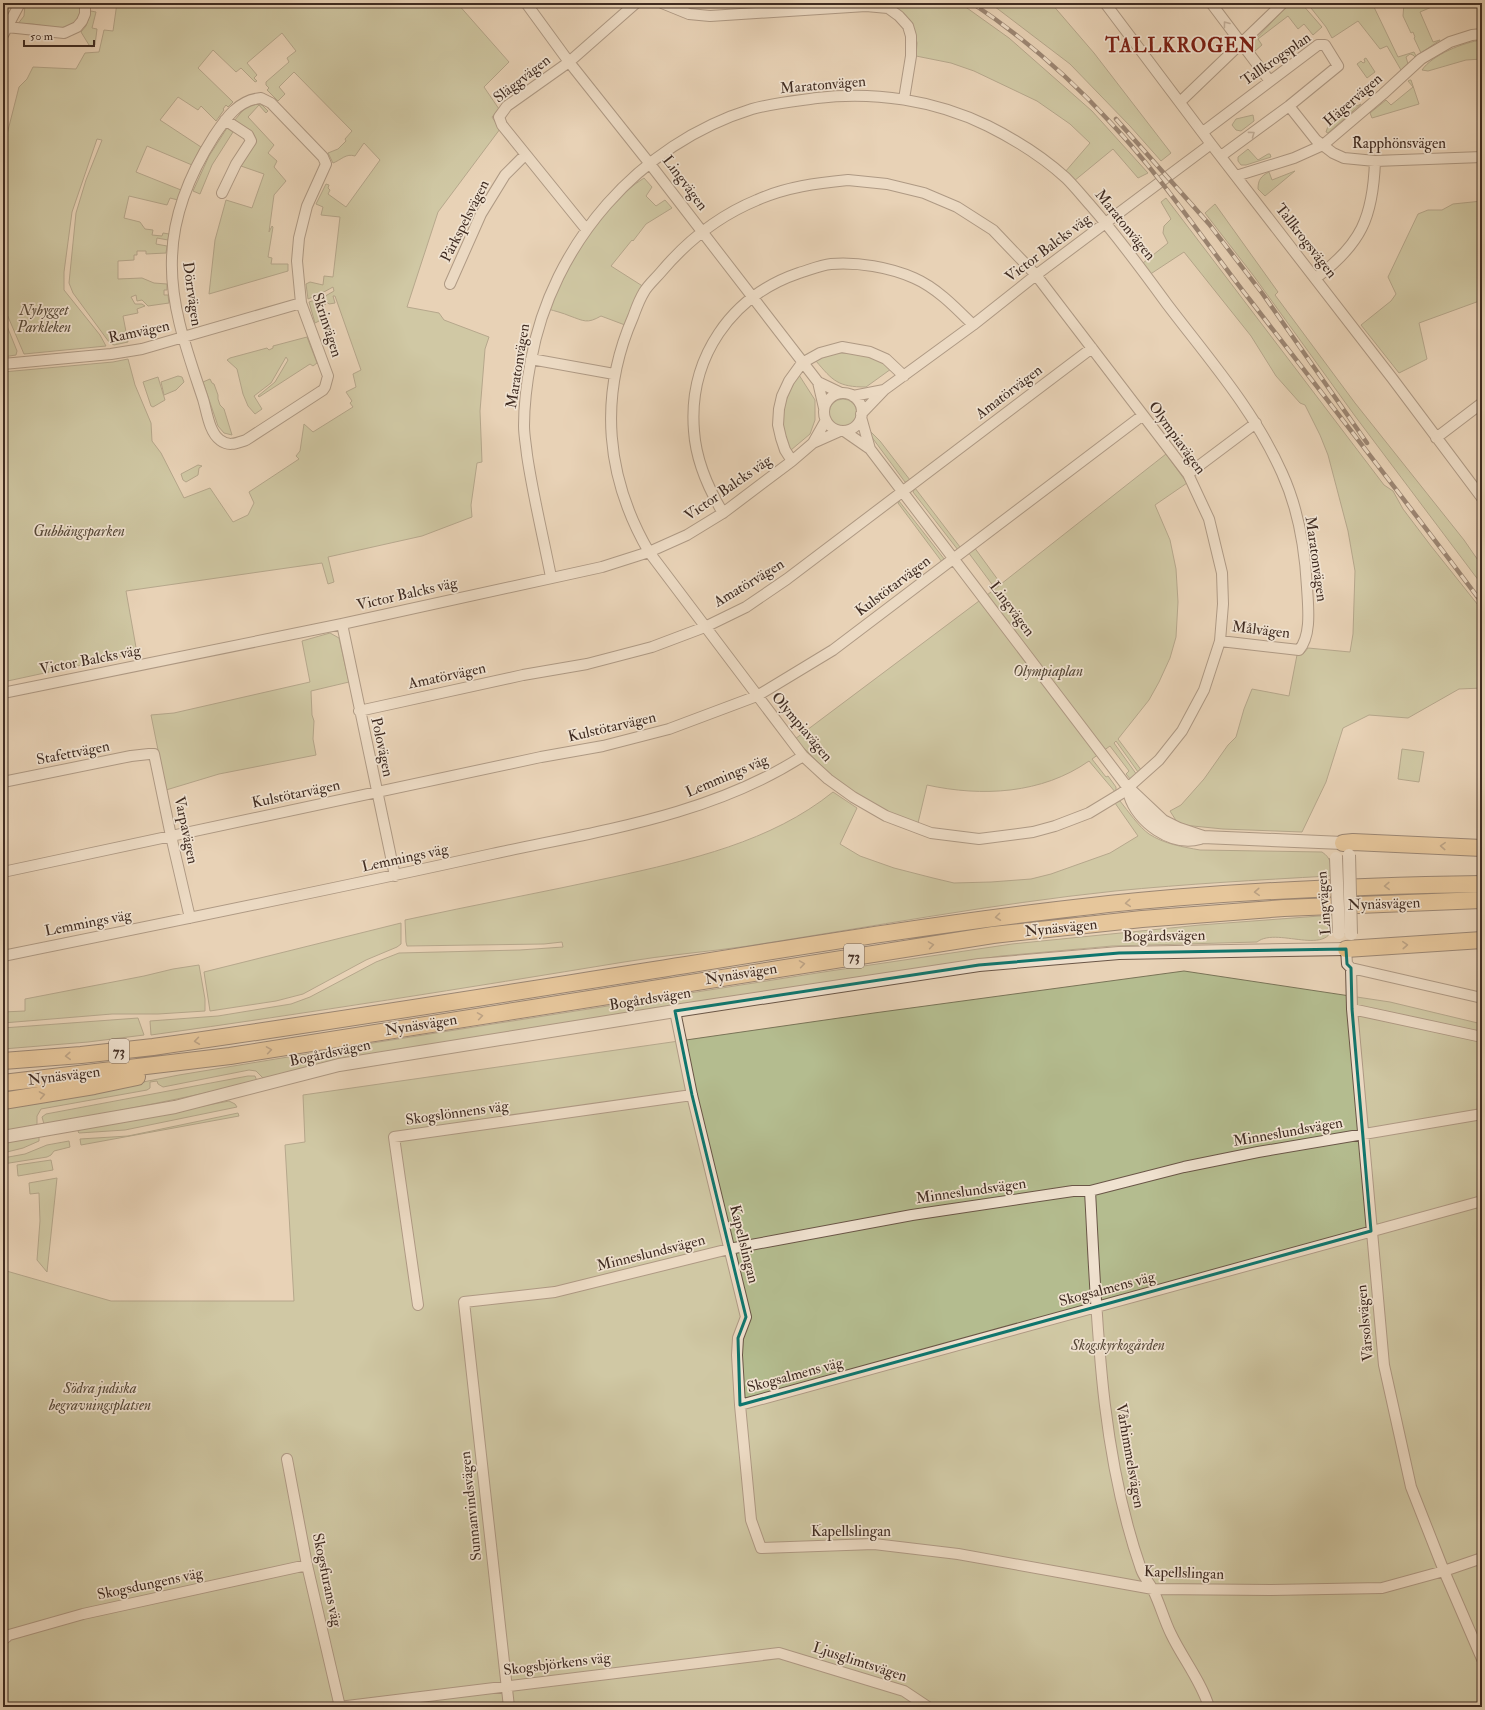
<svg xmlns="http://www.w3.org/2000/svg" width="1485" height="1710" font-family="'IM FELL Double Pica',serif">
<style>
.green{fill:#b4bc8f;stroke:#7a7458}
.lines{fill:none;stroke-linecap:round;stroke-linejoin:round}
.minor-casing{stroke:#6a5647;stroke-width:12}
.tertiary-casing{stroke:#6a5647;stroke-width:14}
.trunk-casing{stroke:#402c22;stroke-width:18}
.minor{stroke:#f0e2d0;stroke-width:10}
.tertiary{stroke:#f0e2d0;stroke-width:12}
.trunk{stroke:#e4b97b;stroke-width:16}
.rail-casing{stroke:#402c22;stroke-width:4.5}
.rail{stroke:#f0e2d0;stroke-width:3;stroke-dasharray:9;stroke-linecap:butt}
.tertiary-bridge-casing{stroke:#6a5647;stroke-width:14;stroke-linecap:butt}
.tertiary-bridge{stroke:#f0e2d0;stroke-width:12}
.oneway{stroke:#988779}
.oneway2{stroke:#8a6b4a}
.marked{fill:none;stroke:#0f766e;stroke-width:3;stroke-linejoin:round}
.labels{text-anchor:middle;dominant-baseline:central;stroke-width:3.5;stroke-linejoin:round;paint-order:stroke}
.shield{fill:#f0e2d0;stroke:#756356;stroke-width:1}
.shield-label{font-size:14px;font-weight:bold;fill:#402c22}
.street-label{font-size:15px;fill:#402c22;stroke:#f0e2d0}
.park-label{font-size:15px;font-style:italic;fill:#574938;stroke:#f0e2d0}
.district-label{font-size:19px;font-weight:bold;letter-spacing:1px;fill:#7a1f14;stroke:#f0e2d0}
</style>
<rect width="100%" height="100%" fill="#e8d2b6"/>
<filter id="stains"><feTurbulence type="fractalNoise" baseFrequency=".005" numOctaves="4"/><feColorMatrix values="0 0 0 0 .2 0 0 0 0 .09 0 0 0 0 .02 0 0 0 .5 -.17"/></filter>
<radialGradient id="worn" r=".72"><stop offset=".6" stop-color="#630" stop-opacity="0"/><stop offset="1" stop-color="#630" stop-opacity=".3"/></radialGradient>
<!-- green -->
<path class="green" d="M27 3H81C81 18 73 29 57 29 49 29 41 24 32 24 27 23 22 25 17 25L24 16 25 5Z
M117 3H457L509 62 484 87 499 109 492 117 500 129 438 212 407 307 439 313 444 320 489 337 485 349 480 411 482 462 477 463 471 505 472 517 422 536 328 557 334 582 328 584 322 563 126 591 137 653 3 682V372L113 362 128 359 135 385 151 423 152 441 161 453 184 498 210 488 233 522 248 515 254 503 249 492 299 459 296 456 300 451 304 424 313 432 353 407 350 403 352 401 346 392 356 387 353 374 361 370 335 296H333L335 303 329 304 322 298 334 291 333 287 322 293 308 299 306 284 310 282 323 285 324 276 333 277 340 217 321 215 323 207 316 204 326 184 329 185 328 188 330 190 328 194 346 207 380 160 364 143 355 156C346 153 341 160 333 163L328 153 338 149 346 141 345 139 352 131 294 72 279 87 285 94 278 101 267 90 269 88 266 85V82L289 62 287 58 296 51 282 33 247 63 257 75 254 78 257 81 255 82 241 68 236 72 213 50 198 68 233 102 228 107 226 105 223 109 224 110 216 121 201 106 198 110 178 97 160 120 201 147 192 165 147 146 136 172 181 190 178 200 170 198 167 205 129 196 124 218 140 222 145 229 153 230 152 235 162 236 163 233 169 234 168 240 157 238 156 244 167 246 166 253 146 254V251H137V255H134V260L118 261V279L142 278 154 283 167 284V290H164V295H168L169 303 148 306 142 300 137 301 136 295 131 297 135 304H142L145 306 137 309 138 313 123 316 128 342 114 345 109 342 73 293 69 283 76 213 86 180 102 140 97 139 72 212 64 272V290L100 335 106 346 24 354 3 305V150L19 87 27 79 33 67 76 69 85 53 99 52 104 30 113 31Z
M880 3H960L1009 38 1092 111 1148 173 1138 178 1113 149 1074 181 1065 172 1090 143 1070 124 1037 101 974 71 951 63 916 56 917 43 914 29Z
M990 3H1051L1094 53 1171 153 1161 161 1130 126 1070 64Z
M1290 3H1301L1322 27 1313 35 1304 24 1298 29 1288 16 1258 39 1262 45 1255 51 1252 50 1251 46 1252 43Z
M1317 3H1372L1398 57 1414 52 1416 56 1415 57 1413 55 1410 54 1406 57 1408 64 1401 70 1387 46 1380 49 1358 21 1332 38 1326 27 1311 8Z
M1404 3H1441L1420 12 1433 42 1440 40 1421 53 1414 38 1415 37 1413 32 1411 33 1403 16Z
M91 11 96 12 92 28 97 29 95 45 92 47 89 45 81 32 86 26Z
M1482 40V59L1466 60 1428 71 1422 70C1432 55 1464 42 1482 40Z
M1366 58 1375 72 1367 78 1357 64 1361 61 1363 63 1365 62 1364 59Z
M1410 80H1411L1419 104 1372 118 1370 113 1386 100 1391 105 1413 87 1408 81Z
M254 104 262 105 268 111 266 113 259 105 248 117 274 145 268 153 277 161 274 167 286 181 274 195 269 232 272 226 273 227 268 257 272 258 271 264H288V271L209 294 215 240 226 200 252 208 264 174 238 165 252 142 234 121 244 109Z
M1354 104 1357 106 1361 104 1328 133 1326 132C1329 119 1344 111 1354 104Z
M1253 115 1254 121 1241 131 1236 130 1232 125 1236 119Z
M227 128 233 132 212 165 200 194 193 191 209 156Z
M1248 149 1258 160 1268 154H1270L1271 157 1246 165H1241L1238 161V157Z
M1295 171 1265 196 1258 189C1258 180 1261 176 1269 172L1272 180Z
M644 178 652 187 646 196 656 206 665 200 672 208 646 224 633 241 632 240 611 266 644 287 625 325 601 316C587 324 584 321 570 316 563 313 555 311 548 309 572 261 597 208 644 178Z
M1166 198 1384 485 1393 491 1403 509 1431 546 1482 610V688L1459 689 1408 718 1369 715 1343 728 1326 782 1302 832 1223 829 1183 825 1177 822 1170 811 1181 805 1204 779 1228 745 1236 737 1244 709 1252 689 1289 696 1297 655 1304 653 1308 648 1350 652 1353 634 1355 571 1348 531 1328 455 1320 435 1305 405 1300 403 1276 376 1251 336 1184 252 1149 275 1143 263 1168 243 1163 233 1164 226 1171 219 1161 202Z
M1482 201V300L1419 323 1427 359 1399 373 1361 325 1391 301 1396 294 1388 277 1418 214 1428 210H1442L1453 204Z
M1215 204 1278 292 1275 295 1355 403 1464 540 1482 566V585L1355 416 1253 275 1205 213Z
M318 299 326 304 317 308 321 320 315 323 309 302Z
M3 316 17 351 16 355 3 357Z
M307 337 317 363 313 366 310 364 259 397 258 396 275 382 288 360 286 357 271 383 254 396 262 409 255 414 248 406 243 394 237 369 227 360 230 358 267 348 269 350 273 348V346Z
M838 353C856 353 879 355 891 369L866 387C838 387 833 381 816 361L824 357Z
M799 375 815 400V420L810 434 791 450C775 425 784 397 799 375Z
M178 376 182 377 184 382 176 390 164 395 161 382Z
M158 377 165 400 153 407 151 406 143 382Z
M210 379 212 383 214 384 218 395V399L220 405 224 409 232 435 224 433 218 426 203 382Z
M829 413a14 14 0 1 1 28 0a14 14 0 1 1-28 0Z
M869 430 880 441 910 480 909 482H905L868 432Z
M1166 454 1187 483 1155 505 1170 540 1176 569 1178 602 1176 637 1170 658 1159 682 1149 700 1118 739 1142 771 1138 772 1116 741 1114 743 1137 775 1131 780 1126 774 1129 771 1110 746 1092 759 1106 777 1108 776 1116 787V793L1089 761C1042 794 982 797 927 785L918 823 884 811 837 781 795 739 999 586 994 587 968 552 974 547 1001 584Z
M198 465 202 466 199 468 198 475 186 482 183 480 181 474Z
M915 488 960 547 958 550 913 492Z
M899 501 945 560 942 562 898 503Z
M330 633 339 638 349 682 311 691 312 715 314 721 313 739 316 755 219 774 166 790 151 715 174 713 310 682 302 641Z
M1402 749 1424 752 1419 782 1398 779Z
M833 792 857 808 840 844 860 856 894 868 933 878 954 883 991 882 1031 879 1051 874 1110 853 1138 836 1115 803 1120 801C1128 811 1139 827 1149 834 1164 844 1183 847 1200 850L1322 852C1331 858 1331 864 1332 874L1329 876C1258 880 1186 884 1115 891 992 904 870 927 748 946 707 952 665 955 624 962 466 988 309 1013 151 1035L150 1021 218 1016 291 1004 310 997 376 962 399 953 520 950 563 947 562 942 544 944 407 946 406 942 405 920C474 905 544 892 613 877 690 860 771 842 833 792Z
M1333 915C1338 963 1278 925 1257 942L1112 946 1001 956 822 983 264 1079 256 1071 249 1070 163 1087 158 1084 157 1081 150 1082V1088L147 1090 41 1109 37 1116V1125L3 1131V1106L66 1097 179 1075 379 1042 830 971 1012 944 1200 925Z
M401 923V944L397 947 366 960 303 994 276 1001 210 1011 204 972Z
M199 965 205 999V1011L158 1014H112L3 1023V1012L25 1011V999L144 976 173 969Z
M1184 971 1390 1002 1482 1024V1707H3V1270L111 1301H294L285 1145 305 1142 303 1095 874 1013Z
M138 1018 144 1035 88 1042 3 1049V1028Z
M248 1076H255L257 1081C186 1098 115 1112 44 1124L42 1117 46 1114Z
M229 1101 235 1104 237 1107 125 1130 79 1133 78 1132 79 1130Z
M238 1113 239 1116 81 1145 80 1139 128 1136Z
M39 1137V1141L23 1148 3 1153V1143Z
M69 1141 70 1147 54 1151 51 1155 47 1157 3 1164V1158L25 1154 47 1145Z
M51 1160 53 1170 18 1176 17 1165Z
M57 1178 47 1272 37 1260 40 1221 39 1193 30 1194 29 1183Z"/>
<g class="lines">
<defs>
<path id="minor" d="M526 3 569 62 650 164 818 382 824 408
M662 3 689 14 710 16 866 6 888 8 899 16 908 26 911 36V56L904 99
M1105 3 1211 144 1392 378 1482 498
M1211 3 1269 80
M7 27 64 33 77 27 82 21 85 14V3
M3 35 20 3
M261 98 271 103 323 157 326 164 307 206 299 238 297 261 301 303 328 376 325 387 323 390 246 440C237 443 229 447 220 440 209 432 207 412 203 399 188 354 170 306 172 258 173 214 191 172 214 136 226 118 238 100 261 98Z
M1180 102 1283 3
M1289 106 1316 140 1333 153 1344 158 1375 161 1482 157
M1203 132 1318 45H1325L1338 66 1289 106 1221 156
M1236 176 1294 158 1323 145 1383 94 1421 59 1450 42 1472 35 1482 34
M848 180 887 184 924 193 957 207 993 230 1036 275 1188 474 1209 519 1222 573 1223 604 1220 641 1204 690 1182 731 1159 760 1122 793 1089 813 1055 826 1033 832 979 839 931 833 886 816 853 797 828 779 803 756 649 552C606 478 598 397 633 317 636 309 639 300 644 292 648 285 656 278 661 272 688 240 718 216 757 200 786 187 817 183 848 180Z
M222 193 236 164 251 141 248 135 225 120
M586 229 502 125 499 117 507 106 569 62 636 3
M1316 278C1361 244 1373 218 1375 161
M450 284 481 214 505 175 525 155
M531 359 614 374
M3 364 111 354 142 349 301 303
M818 382 841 393
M824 412a19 19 0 1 1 38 0a19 19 0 1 1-38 0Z
M853 396 884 390
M861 414 884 390 973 325 1036 275 1211 144
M861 417 870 449
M844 431 870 449 1128 788
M1436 438 1482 403
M813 443 826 420
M792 461 785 450 781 438 778 425 779 409 782 396 789 381 802 363 820 353 842 347 870 352 886 359 904 376
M1188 474 1256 423
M723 513C708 488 696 461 694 431 688 358 731 296 799 273 809 270 821 265 831 264 858 262 889 267 914 278 937 288 956 308 973 325
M551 577C543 536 533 496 527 455 526 445 524 435 524 426 524 404 527 381 531 360 552 244 639 144 752 109 773 103 795 101 817 98 874 91 935 100 988 126 1016 140 1043 157 1066 178 1075 187 1083 197 1091 206 1118 237 1143 271 1167 304 1208 358 1254 410 1282 473 1298 508 1305 549 1307 587 1308 606 1312 635 1299 650L1220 641
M342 624 395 876
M3 693 342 624 602 567 649 552 687 535 723 513 792 461 813 443 840 431
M359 711 523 675 587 664 652 647 705 627 746 607 787 579 1092 348
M3 782 131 756 149 754H154L171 836 190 918
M3 872 541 757 603 746 669 729 757 696 833 650 1143 415
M1346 949 1347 964 1351 968 1482 998
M3 956C166 923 329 890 492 854 598 831 710 816 803 756
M1351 968 1352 1009 1384 1365 1411 1487 1444 1571 1482 1659
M1352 1009 1482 1037
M675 1011 692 1095 746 1317 738 1338 737 1355 740 1405 751 1520 761 1548 874 1544 958 1554 1153 1589 1271 1590 1382 1588 1444 1571 1482 1558
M1090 1191C1097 1317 1099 1449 1141 1569 1143 1576 1149 1582 1153 1590 1160 1604 1164 1620 1171 1634 1183 1659 1201 1681 1209 1707
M418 1305 394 1137 692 1095
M740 1405 1482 1201
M287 1459 307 1565 340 1707
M3 1640 9 1635 83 1614 307 1565
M339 1707 779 1653 904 1691 928 1707
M509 1707 464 1302 555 1292 729 1249 912 1215 1073 1191H1090L1184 1167 1258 1152 1482 1114"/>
<path id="tertiary" d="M1128 788 1163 821 1179 829 1203 837 1343 843
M1130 795C1138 822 1172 846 1200 838
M3 1137 175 1107 339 1065 675 1011 979 965 1119 953 1346 949"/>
<path id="trunk" d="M1343 843 1353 842 1482 848
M1346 949 1482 940
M3 1061 81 1055 153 1047C331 1022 508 993 686 965 821 943 956 921 1092 906 1221 891 1352 886 1482 884
M3 1083 230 1056 993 935 1142 919 1284 908 1482 900
M3 1101 94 1086 137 1077"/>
</defs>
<!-- minor casing -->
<use href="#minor" class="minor-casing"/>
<!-- tertiary casing -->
<use href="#tertiary" class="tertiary-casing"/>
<!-- trunk casing -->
<use href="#trunk" class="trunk-casing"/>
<!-- minor -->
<use href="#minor" class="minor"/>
<!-- tertiary -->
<use href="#tertiary" class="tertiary"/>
<!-- trunk -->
<use href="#trunk" class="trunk"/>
<defs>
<path id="rail" d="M972 3C1023 37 1069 77 1110 122 1162 177 1204 241 1250 300 1328 401 1406 501 1482 603
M1116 119 1209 224 1262 293 1367 443"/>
</defs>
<!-- rail casing -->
<use href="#rail" class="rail-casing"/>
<!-- rail -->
<use href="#rail" class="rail"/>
<defs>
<path id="tertiary-bridge" d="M1349 855 1351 934
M1336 858 1339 933"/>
</defs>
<!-- tertiary-bridge casing -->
<use href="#tertiary-bridge" class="tertiary-bridge-casing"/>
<!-- tertiary-bridge -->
<use href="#tertiary-bridge" class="tertiary-bridge"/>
</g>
<!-- one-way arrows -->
<defs><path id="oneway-chevron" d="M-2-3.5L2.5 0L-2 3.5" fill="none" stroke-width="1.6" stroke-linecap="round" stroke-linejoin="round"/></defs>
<g class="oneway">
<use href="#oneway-chevron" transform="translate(1226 24) rotate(-127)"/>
<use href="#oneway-chevron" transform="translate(1252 134) rotate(-36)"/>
</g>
<g class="oneway2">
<use href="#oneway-chevron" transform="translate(1443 846) rotate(-177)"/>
<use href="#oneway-chevron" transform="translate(1387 886) rotate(178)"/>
<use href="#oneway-chevron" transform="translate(1257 892) rotate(176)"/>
<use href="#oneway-chevron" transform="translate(1128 903) rotate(175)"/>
<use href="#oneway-chevron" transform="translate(998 917) rotate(173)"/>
<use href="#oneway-chevron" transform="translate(931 945) rotate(-9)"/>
<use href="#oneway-chevron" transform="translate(1405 945) rotate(-4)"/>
<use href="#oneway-chevron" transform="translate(802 964) rotate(-9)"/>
<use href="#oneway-chevron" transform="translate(480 1016) rotate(-9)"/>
<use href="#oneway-chevron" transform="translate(197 1041) rotate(172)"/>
<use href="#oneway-chevron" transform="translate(269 1050) rotate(-9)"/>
<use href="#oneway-chevron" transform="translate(68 1056) rotate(176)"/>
<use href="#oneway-chevron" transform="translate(42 1095) rotate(-10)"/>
</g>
<!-- marked area -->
<path d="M0 0H1485V1710H0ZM1346 949 1347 964 1351 968 1352 1009 1371 1231 740 1405 738 1338 746 1317 692 1095 675 1011 979 965 1119 953Z" fill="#e8d2b6" fill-opacity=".55" fill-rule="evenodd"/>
<path class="marked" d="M1346 949 1347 964 1351 968 1352 1009 1371 1231 740 1405 738 1338 746 1317 692 1095 675 1011 979 965 1119 953Z"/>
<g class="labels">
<!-- shield labels -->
<g class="shield">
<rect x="844" y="944" width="20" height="24" rx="3"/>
<rect x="109" y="1039" width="20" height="24" rx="3"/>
</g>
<g class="shield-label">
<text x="854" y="956">73</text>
<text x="119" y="1051">73</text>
</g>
<!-- street labels -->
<g class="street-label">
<text transform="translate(1276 59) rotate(-35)">Tallkrogsplan</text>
<text transform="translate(522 79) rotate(-38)">Släggvägen</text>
<text transform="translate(823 85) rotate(-5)">Maratonvägen</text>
<text transform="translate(1353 100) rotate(-41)">Hägervägen</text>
<text x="1399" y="143">Rapphönsvägen</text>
<text transform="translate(685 183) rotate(53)">Lingvägen</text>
<text transform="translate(465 221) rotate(-63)">Pärkspelsvägen</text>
<text transform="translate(1125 225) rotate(51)">Maratonvägen</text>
<text transform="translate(1306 241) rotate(52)">Tallkrogsvägen</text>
<text transform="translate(1048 248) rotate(-37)">Victor Balcks väg</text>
<text transform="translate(192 294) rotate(82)">Dörrvägen</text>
<text transform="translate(327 325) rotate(72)">Skrinvägen</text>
<text transform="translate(139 332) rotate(-12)">Ramvägen</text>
<text transform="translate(518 366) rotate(-81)">Maratonvägen</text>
<text transform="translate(1009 392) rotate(-37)">Amatörvägen</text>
<text transform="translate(1177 438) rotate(54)">Olympiavägen</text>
<text transform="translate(728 488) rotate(-35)">Victor Balcks väg</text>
<text transform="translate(1316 559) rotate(82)">Maratonvägen</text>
<text transform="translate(749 583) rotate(-31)">Amatörvägen</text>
<text transform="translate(893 586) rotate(-37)">Kulstötarvägen</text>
<text transform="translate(407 594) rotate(-13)">Victor Balcks väg</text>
<text transform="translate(1012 609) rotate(53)">Lingvägen</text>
<text transform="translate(1261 630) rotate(7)">Målvägen</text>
<text transform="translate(90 660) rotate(-11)">Victor Balcks väg</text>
<text transform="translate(447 676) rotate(-12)">Amatörvägen</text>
<text transform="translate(612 727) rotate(-13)">Kulstötarvägen</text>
<text transform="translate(802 727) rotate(50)">Olympiavägen</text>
<text transform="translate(382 747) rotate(78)">Polovägen</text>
<text transform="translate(73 753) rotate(-11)">Stafettvägen</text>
<text transform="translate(727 776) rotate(-23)">Lemmings väg</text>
<text transform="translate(296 794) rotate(-12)">Kulstötarvägen</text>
<text transform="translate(186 830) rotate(78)">Varpavägen</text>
<text transform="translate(405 858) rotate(-12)">Lemmings väg</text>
<text transform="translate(1324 903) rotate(-94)">Lingvägen</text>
<text transform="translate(1384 904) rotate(-2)">Nynäsvägen</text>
<text transform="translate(88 923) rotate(-11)">Lemmings väg</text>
<text transform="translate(1061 928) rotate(-6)">Nynäsvägen</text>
<text transform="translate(1164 936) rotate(-1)">Bogårdsvägen</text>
<text transform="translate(741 974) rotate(-9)">Nynäsvägen</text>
<text transform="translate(650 999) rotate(-9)">Bogårdsvägen</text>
<text transform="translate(421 1025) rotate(-9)">Nynäsvägen</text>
<text transform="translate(330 1053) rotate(-12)">Bogårdsvägen</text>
<text transform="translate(64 1076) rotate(-7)">Nynäsvägen</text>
<text transform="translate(457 1113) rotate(-8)">Skogslönnens väg</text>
<text transform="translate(1288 1132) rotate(-10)">Minneslundsvägen</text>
<text transform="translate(971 1191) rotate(-8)">Minneslundsvägen</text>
<text transform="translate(744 1244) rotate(76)">Kapellslingan</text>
<text transform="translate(651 1253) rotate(-14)">Minneslundsvägen</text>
<text transform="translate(1107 1289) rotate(-15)">Skogsalmens väg</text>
<text transform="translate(1365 1323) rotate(-95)">Vårsolsvägen</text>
<text transform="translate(795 1375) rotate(-15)">Skogsalmens väg</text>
<text transform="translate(1130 1456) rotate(80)">Vårhimmelsvägen</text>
<text transform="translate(471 1506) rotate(-96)">Sunnanvindsvägen</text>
<text x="851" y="1531">Kapellslingan</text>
<text transform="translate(1184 1573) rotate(2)">Kapellslingan</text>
<text transform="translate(327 1580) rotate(78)">Skogsfurans väg</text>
<text transform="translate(150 1584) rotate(-12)">Skogsdungens väg</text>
<text transform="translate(860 1662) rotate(18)">Ljusglimtsvägen</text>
<text transform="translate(557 1664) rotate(-7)">Skogsbjörkens väg</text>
</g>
<!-- park labels -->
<g class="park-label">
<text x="44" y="310">Nybygget<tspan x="44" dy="17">Parkleken</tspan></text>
<text x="79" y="531">Gubbängsparken</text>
<text x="1048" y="671">Olympiaplan</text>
<text x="1118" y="1345">Skogskyrkogården</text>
<text x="100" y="1388">Södra judiska<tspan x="100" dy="17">begravningsplatsen</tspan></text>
</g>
<!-- district labels -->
<g class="district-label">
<text x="1181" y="46">TALLKROGEN</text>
</g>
</g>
<!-- margin -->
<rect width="1485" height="1710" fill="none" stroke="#e8d2b6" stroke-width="16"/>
<rect x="4" y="4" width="1477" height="1702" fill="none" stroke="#402c22" stroke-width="2"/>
<rect x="8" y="8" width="1469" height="1694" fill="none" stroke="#402c22"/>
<!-- scale -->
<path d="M24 40v6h70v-6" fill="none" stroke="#402c22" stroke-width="2"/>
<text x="30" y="40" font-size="12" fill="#402c22" stroke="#f0e2d0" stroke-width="3" paint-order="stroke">50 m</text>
<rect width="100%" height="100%" filter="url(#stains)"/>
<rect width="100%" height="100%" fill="url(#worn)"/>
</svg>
